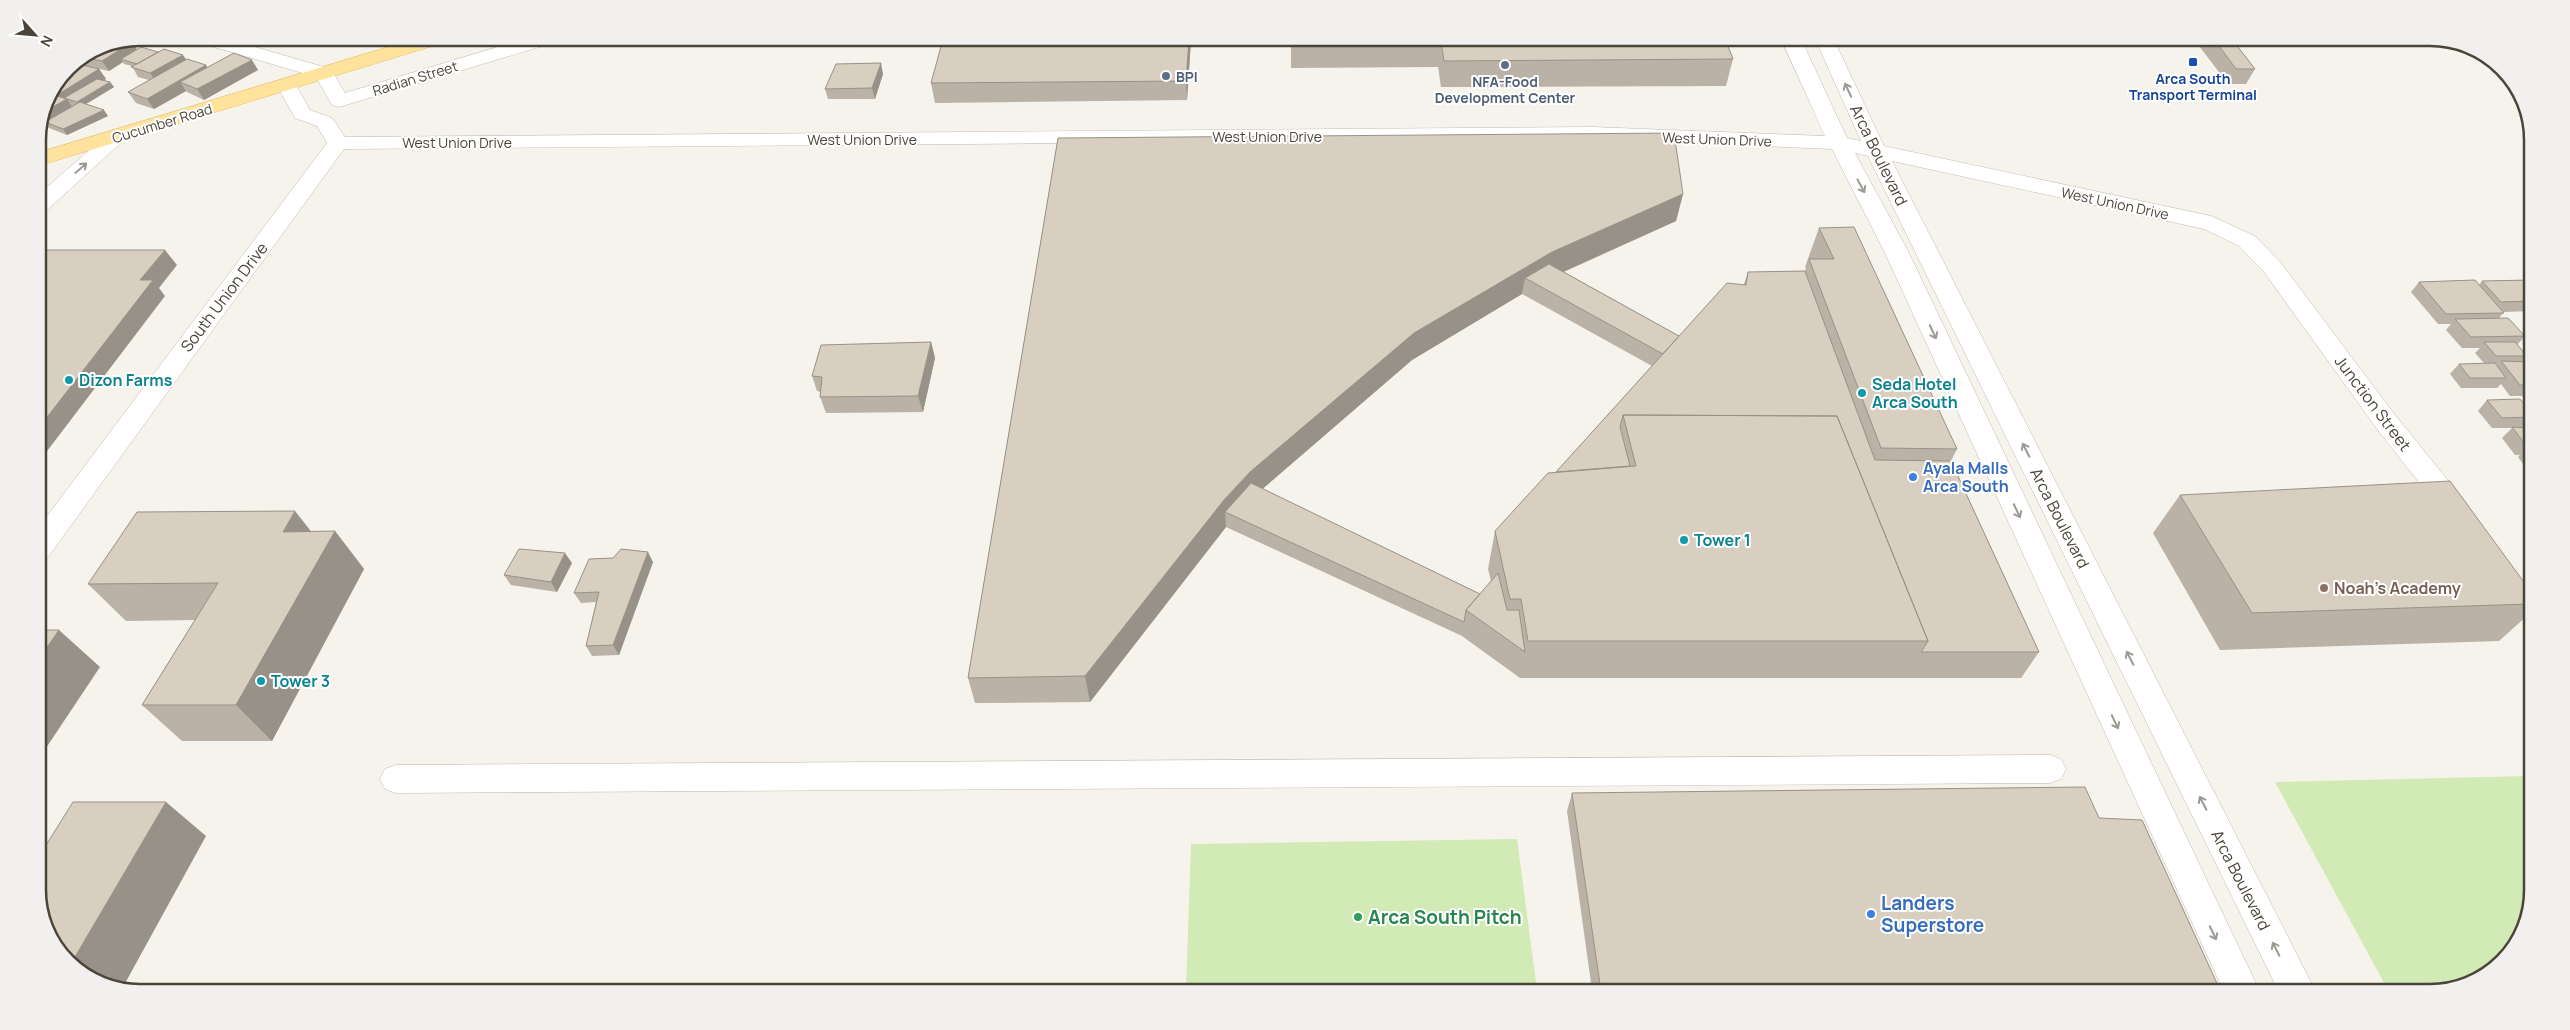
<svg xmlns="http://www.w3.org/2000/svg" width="2570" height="1030" font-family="Manrope,sans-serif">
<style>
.green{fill:#d2eab5}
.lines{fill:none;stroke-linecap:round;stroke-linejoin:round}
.minor-casing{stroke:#c2bbae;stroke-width:1}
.major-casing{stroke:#e6c16a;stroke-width:1}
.minor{fill:#fff;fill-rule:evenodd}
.major{fill:#ffe39c;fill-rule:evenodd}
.wall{fill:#bab2a6;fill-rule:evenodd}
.shaded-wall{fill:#979187}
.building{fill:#d8cfc1;stroke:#979187}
.oneway{stroke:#9c9892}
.transit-dot{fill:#1a4fb4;stroke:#fff;stroke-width:2}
.service-dot{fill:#5c6f8a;stroke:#fff;stroke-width:2}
.culture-dot{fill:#0f9aa8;stroke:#fff;stroke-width:2}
.shop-dot{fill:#3f7fe0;stroke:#fff;stroke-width:2}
.education-dot{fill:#8d6e63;stroke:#fff;stroke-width:2}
.leisure-dot{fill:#2e9e5b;stroke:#fff;stroke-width:2}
.labels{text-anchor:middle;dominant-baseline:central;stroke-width:4;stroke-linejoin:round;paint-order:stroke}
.far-service-label{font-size:14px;font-weight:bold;fill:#4e5e75;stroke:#fff;text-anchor:start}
.far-street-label{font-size:14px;fill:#4b4439;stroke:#fff}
.far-transit-label{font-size:14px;font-weight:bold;fill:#164399;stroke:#fff}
.street-label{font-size:16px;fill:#4b4439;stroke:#fff}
.culture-label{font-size:16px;font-weight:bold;fill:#0d838f;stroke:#fff;text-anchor:start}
.shop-label{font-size:16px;font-weight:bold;fill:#366cbe;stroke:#fff;text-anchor:start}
.education-label{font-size:16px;font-weight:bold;fill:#785e54;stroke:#fff;text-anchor:start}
.near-shop-label{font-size:19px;font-weight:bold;fill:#366cbe;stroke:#fff;text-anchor:start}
.near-leisure-label{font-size:19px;font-weight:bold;fill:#27864d;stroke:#fff;text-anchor:start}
.rim{fill:none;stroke:#4b4439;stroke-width:2.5}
</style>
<rect width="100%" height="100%" fill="#f6f3ec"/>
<!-- green -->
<path class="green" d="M2528 776 2527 923 2492 971 2430 992H2389L2275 782Z
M1517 839 1537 990H1186L1191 844Z"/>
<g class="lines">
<defs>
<path id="minor" d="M194 38H224L331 69 345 93 527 38H558L556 42 339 107 332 105 316 77 197 42Z
M1782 41H1802L1847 138 1861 141 1816 41 1835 42 1884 146 2211 216 2255 236 2280 262 2395 415 2467 504 2471 511 2467 518 2457 521 2447 518 2377 429 2264 272 2239 246 2204 229 1892 161 2316 992H2279L1868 156 1855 153 1909 253 2260 992H2224L1885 253 1832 149 1592 139 344 149 48 557 38 560V528L327 143 317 126 295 118 276 84 279 80H293L310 110 332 118 345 137 1592 127 1825 136Z
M116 131 123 133 127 137 123 141 46 211 38 213V195L109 133Z
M2050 755 2061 759 2066 769 2061 779 2050 783 396 793 385 789 380 779 385 769 396 765Z"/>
<path id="major" d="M418 38H449L446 42 38 166V153Z"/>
</defs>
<!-- minor casing -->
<use href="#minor" class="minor-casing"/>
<!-- major casing -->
<use href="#major" class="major-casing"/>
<!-- minor -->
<use href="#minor" class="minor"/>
<!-- major -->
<use href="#major" class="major"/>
</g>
<!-- wall -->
<path class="wall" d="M1191 40 1187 100 935 103 931 83Z
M1291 40 1726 41 1733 59 1726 86 1441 87 1438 67 1291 68Z
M2196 42H2234L2255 69 2246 84H2228Z
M101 45 137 50 186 59 206 65 207 67 258 70 204 100 187 92 186 91 154 109 136 103 128 92 149 80 138 77 132 66 124 64 123 62 109 71 99 69 106 79 104 80 110 82 114 87 86 104 108 116 67 135 49 128 47 126 38 131 45 101 68 67Z
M883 74 875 99H828L825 89Z
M1058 138 1683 194 1676 221 1564 272 1679 336 1744 284 1748 272 1805 271 1806 269 1805 267 1819 228 1957 449 1951 461 2039 652 2021 678H1520L1462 636 1226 527 1090 702 975 703 968 678ZM1522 294 1652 366 1556 472 1495 531 1488 569 1491 581 1480 594 1262 489 1412 360Z
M2531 280V311L2504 312 2499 318 2525 336 2517 345 2527 356 2522 362H2531L2530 396H2510L2501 384 2497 388H2461L2450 374 2459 364 2484 363 2475 353 2480 348H2462L2446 330 2451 324H2438L2411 292 2419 282 2479 285 2482 281Z
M2531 325V342L2524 334Z
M931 342 935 358 923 412 826 413 820 397 821 392 817 391 812 376Z
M2487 400 2530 411V422L2525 427 2530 428V473L2518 457 2520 455H2515L2502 438 2512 428H2492L2478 411Z
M2180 495 2529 589V614L2499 641 2220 650 2153 533Z
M335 531 364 569 272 741H182L142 705 195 620 126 621 88 584 311 532Z
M613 558 653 562 619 655 592 656 586 646 596 602 581 603 574 593Z
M572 563 557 592 511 585 504 575Z
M1572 793 2099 818 2221 992 1592 990 1567 811Z"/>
<!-- shaded-wall -->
<path class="shaded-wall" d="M349 38H366L352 43Z
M1189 40H1191L1187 100 1186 81Z
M132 42 139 52 121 59 123 62 109 71 102 61Z
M183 55 190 65 157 83 150 73Z
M252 60 258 70 204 100 197 89Z
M881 63 883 74 875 99 872 88Z
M206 65 212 75 180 82 186 91 154 109 147 99Z
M99 69 106 79 72 101 67 99 74 110 45 122 47 126 38 131 42 113 62 102 57 95Z
M110 82 114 87 81 107 77 102Z
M104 110 108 116 67 135 63 129Z
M1683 194 1676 221 1547 279 1525 278 1522 294 1412 360 1251 499 1225 512 1226 527 1090 702 1085 676 1224 500 1250 472 1414 333 1552 252Z
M165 250 177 265 159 288 165 296 38 463V429L140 280Z
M931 342 935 358 923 412 918 396Z
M295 511 325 549 335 531 364 569 272 741 236 705 283 532Z
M648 552 653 562 619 655 613 645Z
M565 553 572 563 557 592 551 582Z
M59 630 100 667 38 760V660Z
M166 802 206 836 123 987H107L72 962Z"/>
<!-- building -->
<path class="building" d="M943 39 1189 40 1186 81 931 83Z
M1291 40 1410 41H1291Z
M125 41 132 42 102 61 83 57 101 45Z
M1441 41H1726L1733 59 1444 61Z
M2216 42H2234L2255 69H2236Z
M141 47 158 52 137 64 121 59Z
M164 49 183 55 150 73 131 67Z
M234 53 252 60 197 89 180 82Z
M187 59 206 65 147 99 128 92Z
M74 63 99 69 57 95 50 93 68 67Z
M881 63 872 88 825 89 836 64Z
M97 79 110 82 77 102 64 98Z
M50 94 67 99 42 113 45 101Z
M80 102 104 110 63 129 45 122Z
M1674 133 1683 194 1552 252 1414 333 1250 472 1224 500 1085 676 968 678 1058 138Z
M1854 227 1957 449 1881 448 1809 259H1834L1819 228Z
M38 250H165L140 280H153L38 429Z
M1549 264 1679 336 1663 354 1525 278Z
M1805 271 1875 460 1951 461 2039 652H1921L1928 641 1837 416 1623 415 1620 427 1630 466 1556 472 1727 283 1746 285 1748 272Z
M2475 280 2504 313 2446 314 2419 282Z
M2531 280V301L2501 302 2482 281Z
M2508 318 2525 336 2471 337 2455 319Z
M931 342 918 396 820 397 822 377 812 376 821 345Z
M2484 342H2515L2527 356H2496Z
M2501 361 2531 362V385H2520Z
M2495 363 2506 378H2470L2459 364Z
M2520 399 2530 411V417L2502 418 2487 400Z
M1623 415 1837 416 1928 641H1528L1521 599H1510L1495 531 1548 473 1636 466Z
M2512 427 2530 428V444H2525Z
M2450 481 2529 589V604L2252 613 2180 495Z
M1251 483 1480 594 1466 610 1464 622 1225 512Z
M295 511 283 532 335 531 236 705H142L218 583 88 584 137 512Z
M519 549 565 553 551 582 504 575Z
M621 549 648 552 613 645 586 646 599 592 574 593 589 559 613 558Z
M1498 573 1507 610H1519L1525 652 1466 610Z
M38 630H59L38 660Z
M2085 787 2099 818 2142 820 2221 992 1601 991 1572 793Z
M73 802H166L72 962 59 952 38 897V858Z"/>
<!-- one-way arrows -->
<defs><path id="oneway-shaft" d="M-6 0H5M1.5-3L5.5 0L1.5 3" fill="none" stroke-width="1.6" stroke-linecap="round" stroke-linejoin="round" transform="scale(1.25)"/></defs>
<g class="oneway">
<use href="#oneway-shaft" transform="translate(1848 90) rotate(-115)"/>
<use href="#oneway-shaft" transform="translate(81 168) rotate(-41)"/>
<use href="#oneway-shaft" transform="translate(1861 186) rotate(62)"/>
<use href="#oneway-shaft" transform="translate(1933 332) rotate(65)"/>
<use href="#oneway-shaft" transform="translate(2026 450) rotate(-117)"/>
<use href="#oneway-shaft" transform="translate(2017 511) rotate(65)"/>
<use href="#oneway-shaft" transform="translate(2130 658) rotate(-117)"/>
<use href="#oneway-shaft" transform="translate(2115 722) rotate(65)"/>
<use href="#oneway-shaft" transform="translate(2203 803) rotate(-117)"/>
<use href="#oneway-shaft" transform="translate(2213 933) rotate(65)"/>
<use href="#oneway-shaft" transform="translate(2276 949) rotate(-117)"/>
</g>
<!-- markers -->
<rect class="transit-dot" x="2188" y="57" width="10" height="10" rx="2.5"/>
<g class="service-dot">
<circle cx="1505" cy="65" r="5"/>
<circle cx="1166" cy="76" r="5"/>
</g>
<g class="culture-dot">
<circle cx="69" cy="380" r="5"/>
<circle cx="1862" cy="393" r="5"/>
<circle cx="1684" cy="540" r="5"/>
<circle cx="261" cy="681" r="5"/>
</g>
<g class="shop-dot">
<circle cx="1913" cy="477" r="5"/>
<circle cx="1871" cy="914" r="5"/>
</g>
<circle class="education-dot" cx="2324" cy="588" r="5"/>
<circle class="leisure-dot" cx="1358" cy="917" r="5"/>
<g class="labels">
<!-- far-service labels -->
<g class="far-service-label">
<text x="1176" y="76">BPI</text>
<text x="1505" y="81" text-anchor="middle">NFA-Food<tspan x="1505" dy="16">Development Center</tspan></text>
</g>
<!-- far-street labels -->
<g class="far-street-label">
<text transform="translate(415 78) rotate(-17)">Radian Street</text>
<text transform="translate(162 123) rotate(-17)">Cucumber Road</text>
<text x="1267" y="136">West Union Drive</text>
<text x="862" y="139">West Union Drive</text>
<text transform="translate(1717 139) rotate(2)">West Union Drive</text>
<text x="457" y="142">West Union Drive</text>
<text transform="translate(2115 203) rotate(12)">West Union Drive</text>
</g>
<!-- far-transit labels -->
<g class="far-transit-label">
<text x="2193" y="78">Arca South<tspan x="2193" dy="16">Transport Terminal</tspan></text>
</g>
<!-- street labels -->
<g class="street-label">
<text transform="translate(1879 155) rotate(64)">Arca Boulevard</text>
<text transform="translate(224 297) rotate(-53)">South Union Drive</text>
<text transform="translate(2373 403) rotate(53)">Junction Street</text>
<text transform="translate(2060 518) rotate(63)">Arca Boulevard</text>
<text transform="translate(2241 880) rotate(63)">Arca Boulevard</text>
</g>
<!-- culture labels -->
<g class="culture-label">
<text x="79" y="380">Dizon Farms</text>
<text x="1872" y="384">Seda Hotel<tspan x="1872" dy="18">Arca South</tspan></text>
<text x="1694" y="540">Tower 1</text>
<text x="271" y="681">Tower 3</text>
</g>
<!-- shop labels -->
<g class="shop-label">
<text x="1923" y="468">Ayala Malls<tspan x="1923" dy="18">Arca South</tspan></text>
</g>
<!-- education labels -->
<g class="education-label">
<text x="2334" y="588">Noah's Academy</text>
</g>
<!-- near-shop labels -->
<g class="near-shop-label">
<text x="1881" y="903">Landers<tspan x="1881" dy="22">Superstore</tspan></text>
</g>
<!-- near-leisure labels -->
<g class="near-leisure-label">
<text x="1368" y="917">Arca South Pitch</text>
</g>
</g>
<!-- crop -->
<path d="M0 0H2570V1030H0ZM140 46H2430A94 94 0 0 1 2524 140V890A94 94 0 0 1 2430 984H140A94 94 0 0 1 46 890V140A94 94 0 0 1 140 46Z" fill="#f1f0ef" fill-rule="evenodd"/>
<path class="rim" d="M140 46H2430A94 94 0 0 1 2524 140V890A94 94 0 0 1 2430 984H140A94 94 0 0 1 46 890V140A94 94 0 0 1 140 46Z"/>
<!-- north arrow -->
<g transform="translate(35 35) rotate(117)" stroke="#ffffff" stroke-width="4" paint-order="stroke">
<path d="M0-4L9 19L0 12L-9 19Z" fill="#4b4439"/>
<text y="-8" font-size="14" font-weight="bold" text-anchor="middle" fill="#4b4439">N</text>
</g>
</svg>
